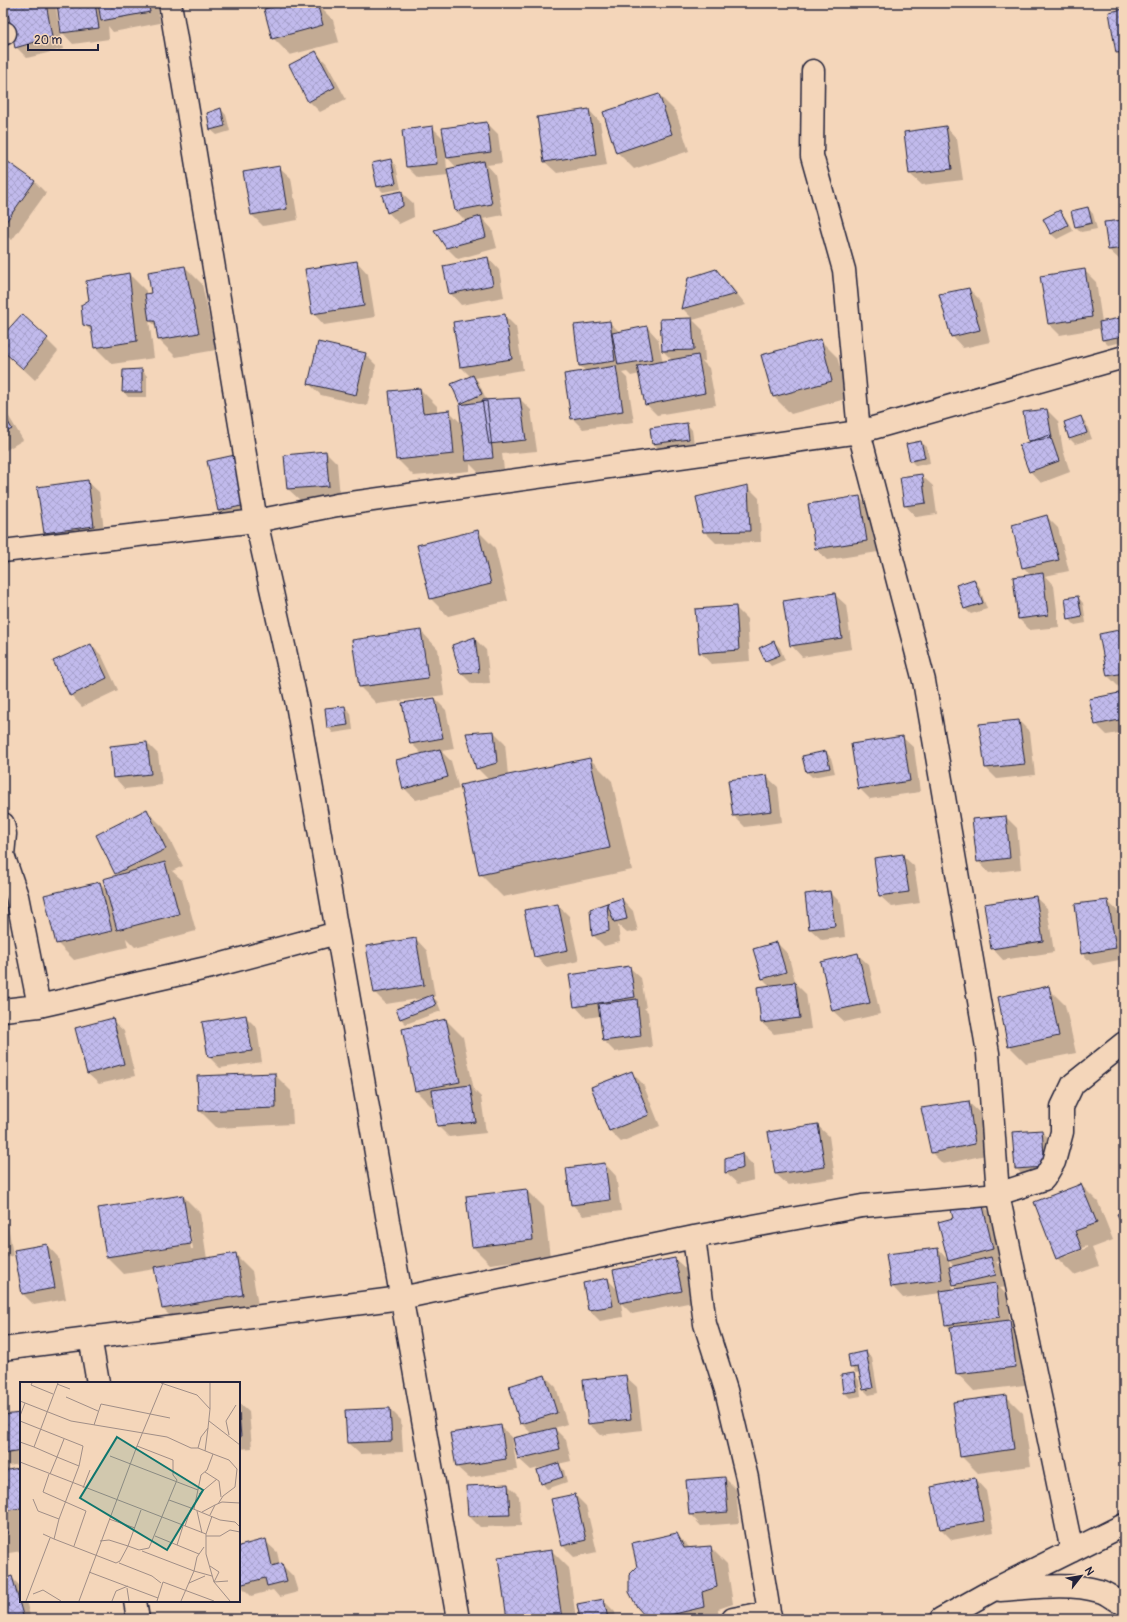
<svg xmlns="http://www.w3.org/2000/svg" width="1127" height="1622" font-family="Pangolin,sans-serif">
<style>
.shadow{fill:#0003;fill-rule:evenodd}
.building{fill:url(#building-cross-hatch);stroke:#22223b}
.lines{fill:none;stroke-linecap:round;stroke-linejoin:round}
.street-casing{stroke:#22223b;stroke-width:25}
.street{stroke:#f4d6ba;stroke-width:22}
.inset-road{fill:none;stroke:#a08e87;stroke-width:1}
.view{fill:#0f766e;fill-opacity:0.15;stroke:#0f766e;stroke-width:2}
.inset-edge{fill:none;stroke:#22223b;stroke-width:2}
</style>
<defs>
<pattern id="building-cross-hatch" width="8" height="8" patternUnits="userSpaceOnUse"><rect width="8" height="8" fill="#c1baec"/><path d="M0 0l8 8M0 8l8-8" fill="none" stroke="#a6a0cb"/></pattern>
</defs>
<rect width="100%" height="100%" fill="#f4d6ba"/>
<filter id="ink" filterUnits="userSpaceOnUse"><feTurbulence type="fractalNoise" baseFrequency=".025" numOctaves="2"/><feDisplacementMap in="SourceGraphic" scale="8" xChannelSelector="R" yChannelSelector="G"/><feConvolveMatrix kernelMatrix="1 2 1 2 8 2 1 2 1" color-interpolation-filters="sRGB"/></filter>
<g filter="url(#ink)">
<!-- shadow -->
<path class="shadow" d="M7 3H55L63 49 27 58 16 47Z
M58 3H157L160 23 113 32 108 26 109 39 73 44 62 32Z
M272 3H319V6L333 20 339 42 290 55 273 38V8Z
M886 3H896L889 6Z
M1124 10V60L1117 52Z
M316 52 327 64 346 99 320 112 309 101Z
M659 95 676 112 689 151 634 169 617 152Z
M221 109 226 115 230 131 217 135 211 130 208 113Z
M589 110 600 122 607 165 557 173 545 162Z
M487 123 498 134 502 163 487 165 495 174 503 215 483 219 492 229 497 248 458 259 447 248 467 222 456 211 449 175 418 178 407 167 432 127 445 140ZM446 156 457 168 447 170Z
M946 127 957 139 963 180 922 185 910 174Z
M5 160 35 182 46 193 12 240 3 234V163Z
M391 160 396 166 401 189 383 192 378 187Z
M279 167 291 178 298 220 263 226 252 215Z
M401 192 413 203 414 217 399 224 388 212Z
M1088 208 1093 214 1097 229 1081 232 1076 227Z
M1060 211 1065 217 1073 231 1057 239 1051 234Z
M1124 221V260H1120L1108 249Z
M488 258 499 270 504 297 461 305 450 293Z
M357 262 368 274 375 317 324 325 313 313Z
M185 267 202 284 216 350 176 357 159 340 157 327 149 320 154 358 112 364 95 347 93 333 84 324 90 301 129 274 146 291V294L152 293Z
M716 270 728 282 746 305 693 320 703 330 705 361H702L709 368 716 405 657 415 646 404 640 374 631 376 627 372 622 373 627 378 634 422 583 429 572 418 586 371 580 366 609 322 620 332 647 327 658 339 663 363 673 361 663 351 661 320 693 319 683 309 689 279Z
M1084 270 1096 282 1102 322 1120 319 1124 323V342L1108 345 1103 340 1101 328 1060 335 1048 323Z
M969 289 980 300 990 342 963 348 952 336Z
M22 315 58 351 35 380 3 350V336Z
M504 315 516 327 523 370 475 378 478 381 487 401 520 399 531 410 537 451 502 454 504 469 478 472 470 464V471L414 476 397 459 420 389 437 406V412L449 411 463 425V405L461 403 471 377 461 367Z
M820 340 837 357 849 398 791 414 774 397 762 356Z
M365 354 376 365 367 406 321 395 309 384Z
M142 370 147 376V397H128L123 391Z
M3 407 23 440 3 452Z
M1047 410 1058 421 1063 450 1070 472 1041 483 1030 471 1031 442 1029 441 1025 413Z
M1081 417 1086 423 1092 439 1075 444 1070 439Z
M687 424 692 430 694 444 659 449 653 443Z
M921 442 927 447 930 463 916 466 911 461Z
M326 452 337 463 340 497 300 500 288 489 285 455Z
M235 456 257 516 230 522 218 511Z
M921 475 933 486 937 514 916 517 905 505Z
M87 481 99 492 105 537 56 544 45 532Z
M748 487 759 498 761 542 716 543 704 531Z
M859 497 871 509 878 552 827 560 816 549Z
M1046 516 1058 528 1069 571 1045 576 1054 586 1059 627 1030 630 1019 619 1032 576 1023 567Z
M478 531 495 548 508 601 448 616 431 599Z
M974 580 979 586 987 609 971 614 965 609 958 586Z
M834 594 846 605 852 649 802 657 791 645Z
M1078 597 1083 603 1086 623 1075 625 1069 619Z
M735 607 747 619 750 661 711 664 700 652Z
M1124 630V686L1119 687 1108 676Z
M421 631 438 649 444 695 377 704 360 687Z
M475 639 486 650 490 683 472 684 461 673Z
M774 642 780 648 785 660 771 666 766 660Z
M91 645 102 656 118 690 82 707 71 695Z
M1124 693V732L1107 735 1096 724Z
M435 699 446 710 454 749 441 751 451 761 459 789 416 800 404 788 422 754 411 743Z
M345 707 351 713 353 730 333 733 328 727Z
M1019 721 1030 732 1035 775 997 779 986 768Z
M494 732 505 743 508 776 590 759 612 781 632 870 503 897 480 874 489 780 477 768 467 734Z
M902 737 914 748 920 792 870 799 859 788Z
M147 743 158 754 162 785 125 789 114 777Z
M826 752 831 758 835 773 812 777 807 772 804 757Z
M766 776 778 787 782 822 745 827 734 816Z
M147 811 164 828 183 866 172 871 182 880 196 931 135 947 126 938 128 947 74 960 57 943 100 883 107 890 118 876 97 835Z
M1006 817 1017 828 1021 869 989 873 978 861Z
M902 855 914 866 920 903 892 907 880 896Z
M3 870 19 904 3 909Z
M830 892 841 903 845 937 822 940 810 929Z
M1035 897 1047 908 1054 952 1003 960 992 948Z
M622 899 633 911 638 931 627 933 618 925 620 942 604 946 593 935 592 909Z
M1108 902 1120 913 1124 942V959L1093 965 1082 953Z
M558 905 569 916 579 961 547 968 535 956Z
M416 939 427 951 435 996 432 997 437 1001 441 1011 406 1024 401 1019 397 1010 424 998 386 1004 375 993Z
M777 943 788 954 796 984 806 994 811 1029 774 1034 762 1023 770 986 763 979Z
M857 954 869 965 880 1014 845 1022 833 1011 822 962Z
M629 967 641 978 646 1008H644L648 1012 652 1047 615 1052 603 1040 600 1016 586 1018 575 1006Z
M1048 988 1065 1005 1076 1053 1026 1063 1009 1046Z
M246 1017 257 1028 262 1062 220 1068 208 1056Z
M112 1020 124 1031 135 1076 99 1084 87 1073Z
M446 1020 463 1037 474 1090 481 1097 486 1133 449 1137 438 1126 435 1107 433 1108 416 1091Z
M631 1072 643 1084 660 1126 621 1142 610 1131 593 1088Z
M274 1074 291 1091 293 1124 217 1128 200 1111Z
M968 1102 980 1113 986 1155 943 1164 932 1153Z
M817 1125 829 1136 835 1178 788 1185 776 1174 769 1133Z
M1041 1131 1053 1142 1056 1178 1027 1180 1016 1168Z
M742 1154 753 1165 754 1180 738 1184 726 1173V1159Z
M605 1164 616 1176 621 1211 583 1216 572 1204Z
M1081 1185 1098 1202 1113 1240 1092 1248 1099 1266 1074 1275 1057 1258ZM1087 1246V1248L1065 1257V1255Z
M527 1190 544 1207 550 1257 490 1264 473 1247Z
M183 1196 200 1213 207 1259 235 1254 252 1271 259 1311 180 1326 163 1309 155 1269 124 1274 107 1257ZM185 1213H187L193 1249H191Z
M981 1204 993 1215 1004 1260 996 1262 1002 1269 1007 1287 1000 1288 1007 1295 1010 1321 1027 1338 1033 1384 974 1391 957 1373 952 1331 946 1324 941 1293 903 1298 892 1286 938 1249 948 1260 955 1219ZM949 1261 954 1266 950 1267ZM952 1282 958 1289 953 1290Z
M3 1219 8 1224 13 1256 3 1258Z
M47 1245 58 1257 66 1299 34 1305 23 1294Z
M675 1259 687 1270 693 1302 632 1314 621 1303 623 1317 600 1321 589 1310 607 1279 618 1290 614 1271Z
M866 1352 872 1358 878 1393 869 1395 864 1390 860 1372 856 1373 851 1367Z
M854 1374 859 1380 861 1396 850 1398 844 1392Z
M545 1376 556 1387 567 1424 554 1428 566 1440 571 1461 558 1464 564 1470 567 1482 547 1489 542 1483 547 1466 531 1470 519 1459 514 1439 532 1434 521 1423Z
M625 1376 637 1387 642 1430 601 1435 589 1424Z
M1006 1396 1023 1413 1031 1466 978 1473 961 1456Z
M239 1403 249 1412 252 1448 239 1449Z
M390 1409 401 1420 403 1452 360 1454 348 1443Z
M21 1414V1464L8 1466 3 1460V1416Z
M500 1426 512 1437 517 1470 469 1478 457 1467Z
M3 1467 7 1471 18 1469 21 1472V1551L3 1554Z
M725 1478 736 1489 739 1523 701 1526 690 1514Z
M975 1479 986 1491 994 1532 952 1540 941 1529Z
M508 1485 519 1496 521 1526 480 1527 469 1516Z
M575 1495 586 1506 597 1552 574 1557 563 1546Z
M676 1534 691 1549 710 1547 727 1564 733 1604 718 1609 719 1619H650L638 1607Z
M265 1541 277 1552 280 1565H282L293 1576 298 1592 279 1597 273 1590 251 1596 240 1585 239 1547Z
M552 1551 569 1568 576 1619H508Z
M11 1577 21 1587V1601H26L31 1619H3V1580Z
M603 1600 615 1612 616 1619H581Z"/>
<!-- building -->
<path class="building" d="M6 3H46L52 37 15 48Z
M57 3H95L99 28 61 33Z
M98 3H148L150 12 101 21Z
M271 3H317L323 25 272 39 264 9 272 7Z
M1124 9V52L1116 53 1109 12Z
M316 51 335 87 308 102 289 65Z
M659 94 672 134 616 153 603 112Z
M221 108 225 126 210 130 207 113Z
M589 109 596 154 544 162 537 117Z
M487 122 491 152 447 158 442 128Z
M433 126 437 164 406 167 402 130Z
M946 126 952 169 909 174 904 132Z
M4 159 35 181 3 226V161Z
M391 159 396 183 377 187 372 163Z
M484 161 492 204 455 211 447 169Z
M280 166 287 209 251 215 243 172Z
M402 191 403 206 387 213 382 195Z
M1088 207 1092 223 1075 227 1071 211Z
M1060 210 1068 225 1051 234 1043 219Z
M481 216 486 237 446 248 434 230Z
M1124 220V248L1108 250 1104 222Z
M488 257 493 285 449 294 443 266Z
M357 261 364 306 312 314 305 269Z
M185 266 199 333 158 340 155 321H149L145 294 151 293 148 272Z
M716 269 736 294 681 309 688 278Z
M1085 269 1092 317 1048 324 1040 276Z
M129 273 137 341 94 348 91 327 83 325 81 305 89 300 86 281Z
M969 288 980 330 951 337 939 294Z
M22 314 48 338 23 369 3 351V335Z
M505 314 512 359 460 367 453 322Z
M692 318 694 350 662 351 660 319Z
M1120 318 1123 336 1102 340 1099 322Z
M610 321 615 361 579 366 574 325Z
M647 326 653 359 618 365 612 333Z
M821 339 832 381 773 397 761 355Z
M318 342 366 353 356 395 308 384Z
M698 355 705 393 645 405 637 366Z
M616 366 623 411 571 419 564 374Z
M142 369V392H122L123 370Z
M473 375 482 394 460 404 451 384Z
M420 388 423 413 450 410 454 454 396 460 389 391Z
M520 398 526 440 489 444 482 400Z
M487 401 493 458 466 461 459 405Z
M1047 409 1052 438 1028 441 1023 412Z
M3 413 12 429 3 434Z
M1081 416 1087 433 1069 439 1064 422Z
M687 423 689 439 652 444 650 428Z
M1050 435 1059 461 1029 472 1019 445Z
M921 441 925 458 910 461 906 444Z
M326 451 329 486 287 489 284 455Z
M235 455 246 505 218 511 207 461Z
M922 474 926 503 904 506 900 477Z
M88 480 94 526 44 533 37 487Z
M748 485 750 531 703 532 696 497Z
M860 496 867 541 815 549 808 504Z
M1047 515 1059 560 1022 568 1012 525Z
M478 530 491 584 430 599 417 545Z
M1043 573 1048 615 1018 619 1013 577Z
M974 579 983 603 964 609 956 585Z
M835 593 842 638 790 646 783 601Z
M1078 596 1082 617 1068 620 1065 598Z
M736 606 739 650 699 653 695 609Z
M1124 629V673L1107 676 1099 634Z
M421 630 428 678 359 687 352 640Z
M475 637 479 672 460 673 452 645Z
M774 641 780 655 765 661 759 648Z
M91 644 107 678 70 696 53 661Z
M1124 692V719L1095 725 1089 699Z
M435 698 443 738 410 744 402 703Z
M345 706 348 725 327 728 325 708Z
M1019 720 1025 764 985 768 979 724Z
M494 731 497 763 476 769 466 733Z
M903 736 910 781 858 789 851 744Z
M147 742 151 774 113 778 110 746Z
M440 749 448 777 403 789 396 760Z
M826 751 830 768 806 772 802 756Z
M590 758 610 848 479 875 460 785Z
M767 775 772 811 733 816 728 780Z
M147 809 166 849 115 874 96 835Z
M1006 816 1010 858 977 862 972 819Z
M903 854 909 892 879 896 874 858Z
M165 862 179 914 117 930 103 879Z
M100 882 112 931 56 944 44 895Z
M830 891 835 926 809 929 805 894Z
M1036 896 1043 941 991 949 984 904Z
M622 898 627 919 614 922 607 903Z
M1108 900 1116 948 1081 954 1075 904Z
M607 903 609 931 592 936 590 909Z
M558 904 568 950 534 957 524 910Z
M416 938 424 985 374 993 366 946Z
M777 942 786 972 762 979 753 949Z
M858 953 870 1003 832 1011 821 962Z
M630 966 635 997 574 1007 569 975Z
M795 982 800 1018 761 1023 757 987Z
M1049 986 1059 1036 1008 1047 998 997Z
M432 995 436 1005 400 1019 396 1009Z
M637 999 641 1036 603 1041 598 1004Z
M246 1015 252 1051 208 1057 202 1022Z
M113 1018 124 1064 87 1074 75 1028Z
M446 1019 460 1082 415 1091 402 1029Z
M632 1071 649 1115 609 1131 591 1087Z
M275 1073 276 1108 199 1111 197 1076Z
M470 1085 476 1122 437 1126 432 1090Z
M969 1101 975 1144 931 1153 921 1108Z
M818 1124 825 1167 775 1174 768 1132Z
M1042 1130 1045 1167 1015 1169 1012 1132Z
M742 1153 743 1168 725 1173V1158Z
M605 1163 610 1200 571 1205 566 1168Z
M1081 1184 1097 1223 1075 1231 1082 1249 1056 1259 1034 1202Z
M527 1189 533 1240 472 1247 466 1196Z
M183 1195 191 1244 106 1257 98 1208Z
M982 1202 993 1249 948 1261 938 1222 953 1218 951 1210Z
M1124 1211V1228L1117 1214Z
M47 1244 55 1288 22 1294 14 1250Z
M938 1248 942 1280 891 1287 886 1254Z
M236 1253 243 1295 162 1309 154 1267Z
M991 1257 996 1275 953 1285 949 1267Z
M675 1258 682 1291 620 1303 613 1270Z
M608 1278 613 1306 588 1310 583 1283Z
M996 1283 1000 1317 945 1325 940 1291Z
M1010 1320 1016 1367 956 1374 950 1327Z
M866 1351 873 1388 863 1390 858 1367 850 1368 848 1355Z
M854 1373 857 1391 843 1393 841 1375Z
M545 1375 557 1413 520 1424 509 1386Z
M626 1375 631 1419 588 1424 583 1380Z
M1007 1395 1014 1449 960 1457 953 1402Z
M390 1408 392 1441 347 1443 345 1410Z
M21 1413V1451L3 1454V1415Z
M239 1413 241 1437H239Z
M501 1425 506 1459 456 1467 450 1433Z
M555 1428 560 1449 518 1459 513 1438Z
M559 1463 563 1477 541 1484 537 1470Z
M18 1468 21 1484V1508L4 1511 8 1533 3 1534V1471Z
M725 1477 728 1512 689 1515 686 1480Z
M975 1478 984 1521 940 1529 931 1487Z
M508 1484 510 1515 468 1516 466 1486Z
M575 1494 586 1540 562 1546 551 1499Z
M677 1533 684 1548 711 1546 717 1587 702 1592 704 1607 666 1616 646 1617 637 1607 629 1592V1575L637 1567 632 1543Z
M266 1539 272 1566 282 1563 287 1581 267 1586 265 1578 239 1585V1546Z
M552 1550 562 1619H507L498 1557Z
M12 1576 24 1619H3V1579Z
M604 1599 608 1619H580L577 1604Z"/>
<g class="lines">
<defs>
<path id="street" d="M170 3 256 521 297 704 458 1619
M3 34 5 33
M813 71 812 156 844 270 859 432 924 681 988 1053 998 1194 1072 1551
M3 551 256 521 337 505 859 432 1124 357
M3 824 5 834 3 855
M3 855 17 896 39 1006
M3 1010 39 1006 211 967 337 933
M694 1237 705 1324 726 1390 747 1478 769 1612
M90 1337 98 1383
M3 1349 401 1298 694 1237 862 1206 998 1194 1044 1179 1054 1162 1062 1132V1107L1073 1084 1124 1043
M1000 1590C1031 1588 1070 1582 1099 1591 1108 1593 1115 1601 1124 1604
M135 1601 138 1619
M733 1619 769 1612 771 1619
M941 1619 991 1591 1124 1525"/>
</defs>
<!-- street casing -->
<use href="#street" class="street-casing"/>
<!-- street -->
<use href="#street" class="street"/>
</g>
</g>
<!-- overview -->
<g transform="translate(20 1382)">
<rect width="220" height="220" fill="#f4d6ba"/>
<path class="inset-road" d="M12 1 11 3 33 12M141 1 177 13 190 27 188 46 181 55 178 66 193 72 187 88 181 93 174 127M190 1V27M37 2 50 7M46 15 78 29M0 19 51 39 147 55 171 66H178M0 34 5 21M0 39 63 64 59 84M189 39 220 63M74 43 81 22 150 36M209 53 206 39 216 23M44 57 37 75 59 84 39 137 34 157 96 181 100 179 108 164 119 168 129 166 157 98 153 93V78L117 64M0 60 14 65M185 69 188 46M193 72 209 78 217 87 215 105 203 114 198 122M90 74 178 108M0 80 186 152V172L194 200 210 219M185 90 199 99 201 115M29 92 23 110 66 129 54 164M30 92 37 75 14 65 38 1M63 106 70 88M179 112 197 97M13 117 18 129 39 137M149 118 171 126M177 129 182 151M182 130 195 123M190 133 195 123 202 120 220 121M89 137 115 146M165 144 171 126 200 138 215 140 220 145M23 152 34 157M186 152 192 134M135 154 179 172M186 154H200L210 148 220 150M80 159 89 158 108 164 121 128M157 163 163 144M122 169 174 189 177 175 184 165M99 181 132 194 141 201M190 184 199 190 194 200 208 199M69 190 138 216M169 201 185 194M107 206 109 219M13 212 23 208 41 219M6 219 30 156M59 219 117 64 143 1M92 219 96 209 108 204M137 219 143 200 194 219M161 219 174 189 192 194"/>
<path class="view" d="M97 55 183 108 147 168 60 116Z"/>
<rect width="220" height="220" class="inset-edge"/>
</g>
<!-- margin -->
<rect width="1127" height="1622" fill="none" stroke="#f4d6ba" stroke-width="16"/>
<rect x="8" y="8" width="1111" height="1606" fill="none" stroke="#22223b" stroke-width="1.5" filter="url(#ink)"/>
<!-- north arrow -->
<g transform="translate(1081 1576) rotate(59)" stroke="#f4d6ba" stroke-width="3" paint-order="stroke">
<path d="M0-3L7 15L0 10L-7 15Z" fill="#22223b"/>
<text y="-6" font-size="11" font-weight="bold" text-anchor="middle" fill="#22223b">N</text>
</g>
<!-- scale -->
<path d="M28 44v6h70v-6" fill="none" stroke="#22223b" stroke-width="2"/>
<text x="34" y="44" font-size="12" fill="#22223b" stroke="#f4d6ba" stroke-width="3" paint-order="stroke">20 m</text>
</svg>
